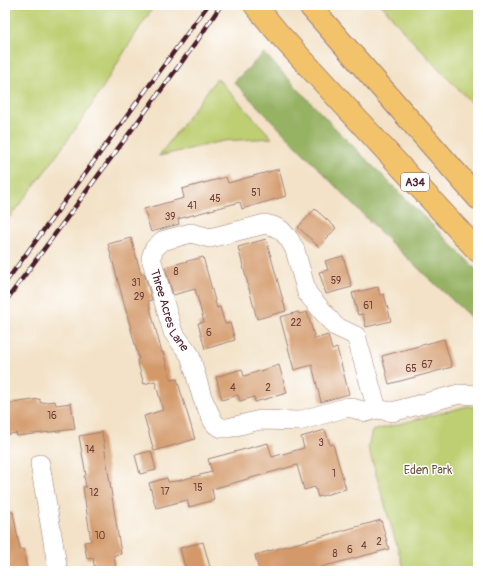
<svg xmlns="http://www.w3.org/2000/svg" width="483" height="576" font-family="Pangolin,sans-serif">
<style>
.green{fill:#bdcf72;stroke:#84774e}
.forest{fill:#96b264;stroke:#706848}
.building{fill:#d39969}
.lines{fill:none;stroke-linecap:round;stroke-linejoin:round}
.minor-casing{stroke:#9e8079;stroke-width:20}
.trunk-casing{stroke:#9e8079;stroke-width:24}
.minor{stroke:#fff;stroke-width:19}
.trunk{stroke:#f2c36a;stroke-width:22}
.rail-casing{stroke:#4a1f2b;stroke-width:4.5}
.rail{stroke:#fff;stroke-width:3;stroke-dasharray:9;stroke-linecap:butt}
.labels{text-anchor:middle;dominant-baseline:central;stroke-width:3;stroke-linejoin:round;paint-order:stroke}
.number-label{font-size:10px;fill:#6c3e3a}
.shield{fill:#fff;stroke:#80626b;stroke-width:1}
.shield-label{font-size:11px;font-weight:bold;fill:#4a1f2b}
.street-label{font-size:12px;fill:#4a1f2b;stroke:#fff}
.park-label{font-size:12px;fill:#6c5440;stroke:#fff}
</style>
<rect width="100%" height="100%" fill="#fff"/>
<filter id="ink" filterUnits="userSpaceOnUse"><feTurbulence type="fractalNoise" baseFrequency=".025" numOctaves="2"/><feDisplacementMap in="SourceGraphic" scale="8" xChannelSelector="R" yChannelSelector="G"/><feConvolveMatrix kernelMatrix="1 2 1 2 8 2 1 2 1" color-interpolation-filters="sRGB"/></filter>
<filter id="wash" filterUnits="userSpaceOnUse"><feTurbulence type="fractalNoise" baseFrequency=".012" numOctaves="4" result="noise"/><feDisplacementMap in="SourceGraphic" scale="16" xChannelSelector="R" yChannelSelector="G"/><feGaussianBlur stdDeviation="0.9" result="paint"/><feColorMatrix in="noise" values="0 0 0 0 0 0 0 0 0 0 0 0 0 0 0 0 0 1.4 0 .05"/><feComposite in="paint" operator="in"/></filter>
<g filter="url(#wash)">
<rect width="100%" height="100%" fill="#f3e2c7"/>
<!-- green -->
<path class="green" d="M5 5H155C136 32 120 59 103 87 73 135 40 179 5 223Z
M382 5H478V110L405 33Z
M217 78 272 138 223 141 159 156Z
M468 406 478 408V571H408L402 563 368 447 372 431Z"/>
<!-- forest -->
<path class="forest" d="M264 53 335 128 478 271V324L388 240 234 82Z"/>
<g id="blocks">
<!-- building -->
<path class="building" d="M279 169 286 196 242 209 240 202 178 219 179 224 151 232 144 209 184 198 182 189 226 177 228 183Z
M315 209 336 228 319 247 298 227Z
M131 238 141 274 144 273 152 300 148 301 149 304 162 353 163 352 171 380 177 379 195 439 154 451 144 416 163 410 155 381 144 384 143 381 137 360 139 359 108 244Z
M266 239 286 311 257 319 238 247Z
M343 256 352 287 326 294 319 272 328 270 325 261Z
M203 257 217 308 220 307 225 324 230 323 235 340 205 349 198 323 204 322 195 289 173 295 165 267Z
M378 287 380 295 384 294 391 321 366 327 363 314 358 315 352 293Z
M298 312 299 314 307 312 315 339 328 335 332 350 337 348 349 394 321 402 312 365 294 370 280 317Z
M444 339 452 367 389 384 382 356Z
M279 365 287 393 255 402 254 397 240 401 238 395 222 400 216 377 242 369 244 376Z
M40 399V403L55 401 56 405 71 403 75 429 17 436 16 433 5 435V404Z
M325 430 330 445 333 444 346 489 318 497 315 487 304 490 297 465 212 489 214 500 189 507 187 500 156 508 149 483 167 478 168 482 177 481 212 472 208 459 268 443 272 457 304 448 301 437Z
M102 432 121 554 114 555 116 571H95L93 558 87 559 84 542 91 541 83 487H86L84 476 86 475 79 436Z
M151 451 156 470 140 474 135 455Z
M5 512H13L20 550 24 549 27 571H5Z
M381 520 389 549 306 571H259L255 555Z
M203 542 211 571H186L180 548Z"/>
</g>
</g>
<g filter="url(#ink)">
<use href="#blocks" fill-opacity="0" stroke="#9e8079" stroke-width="1"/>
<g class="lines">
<defs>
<g id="minor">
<path id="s1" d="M377 409 356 336 335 326 307 293 295 250 289 239 281 230 273 226 265 224 210 238 191 233 162 241 154 249 151 258 173 332 190 355 202 397 213 421 216 425 222 428H228L260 420 299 421 348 407 367 412 377 409 392 412 459 394 478 395"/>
<path d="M40 464 58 571"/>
</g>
<path id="trunk" d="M255 5 278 33 478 251
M309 5 478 198"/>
</defs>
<!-- minor casing -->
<use href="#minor" class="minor-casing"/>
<!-- trunk casing -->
<use href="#trunk" class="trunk-casing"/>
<!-- minor -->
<use href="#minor" class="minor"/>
<!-- trunk -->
<use href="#trunk" class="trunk"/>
<defs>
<path id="rail" d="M5 283 208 5
M5 302 195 44 221 5"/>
</defs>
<!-- rail casing -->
<use href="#rail" class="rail-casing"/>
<!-- rail -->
<use href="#rail" class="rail"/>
</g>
</g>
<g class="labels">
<!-- number labels -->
<g class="number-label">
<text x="256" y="193">51</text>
<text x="215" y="199">45</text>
<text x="192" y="206">41</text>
<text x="170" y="217">39</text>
<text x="176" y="272">8</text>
<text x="336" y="281">59</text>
<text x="136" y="283">31</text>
<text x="139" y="297">29</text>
<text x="368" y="306">61</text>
<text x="296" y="323">22</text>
<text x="209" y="333">6</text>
<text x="427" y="365">67</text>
<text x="411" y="369">65</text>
<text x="233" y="388">4</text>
<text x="268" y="388">2</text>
<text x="52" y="416">16</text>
<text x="321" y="443">3</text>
<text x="90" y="450">14</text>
<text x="334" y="474">1</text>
<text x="198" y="488">15</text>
<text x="165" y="492">17</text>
<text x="94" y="493">12</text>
<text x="100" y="536">10</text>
<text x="379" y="542">2</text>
<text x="364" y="546">4</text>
<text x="350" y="550">6</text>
<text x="335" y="554">8</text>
</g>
<!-- shield labels -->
<rect class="shield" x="401" y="173" width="28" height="18" rx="3"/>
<g class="shield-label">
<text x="415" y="182">A34</text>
</g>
<!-- street labels -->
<g class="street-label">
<text stroke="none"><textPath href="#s1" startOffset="412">Three Acres Lane</textPath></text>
</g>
<!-- park labels -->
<g class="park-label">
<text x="428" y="470">Eden Park</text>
</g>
</g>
<!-- margin -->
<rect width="483" height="576" fill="none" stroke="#fff" stroke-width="20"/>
</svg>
